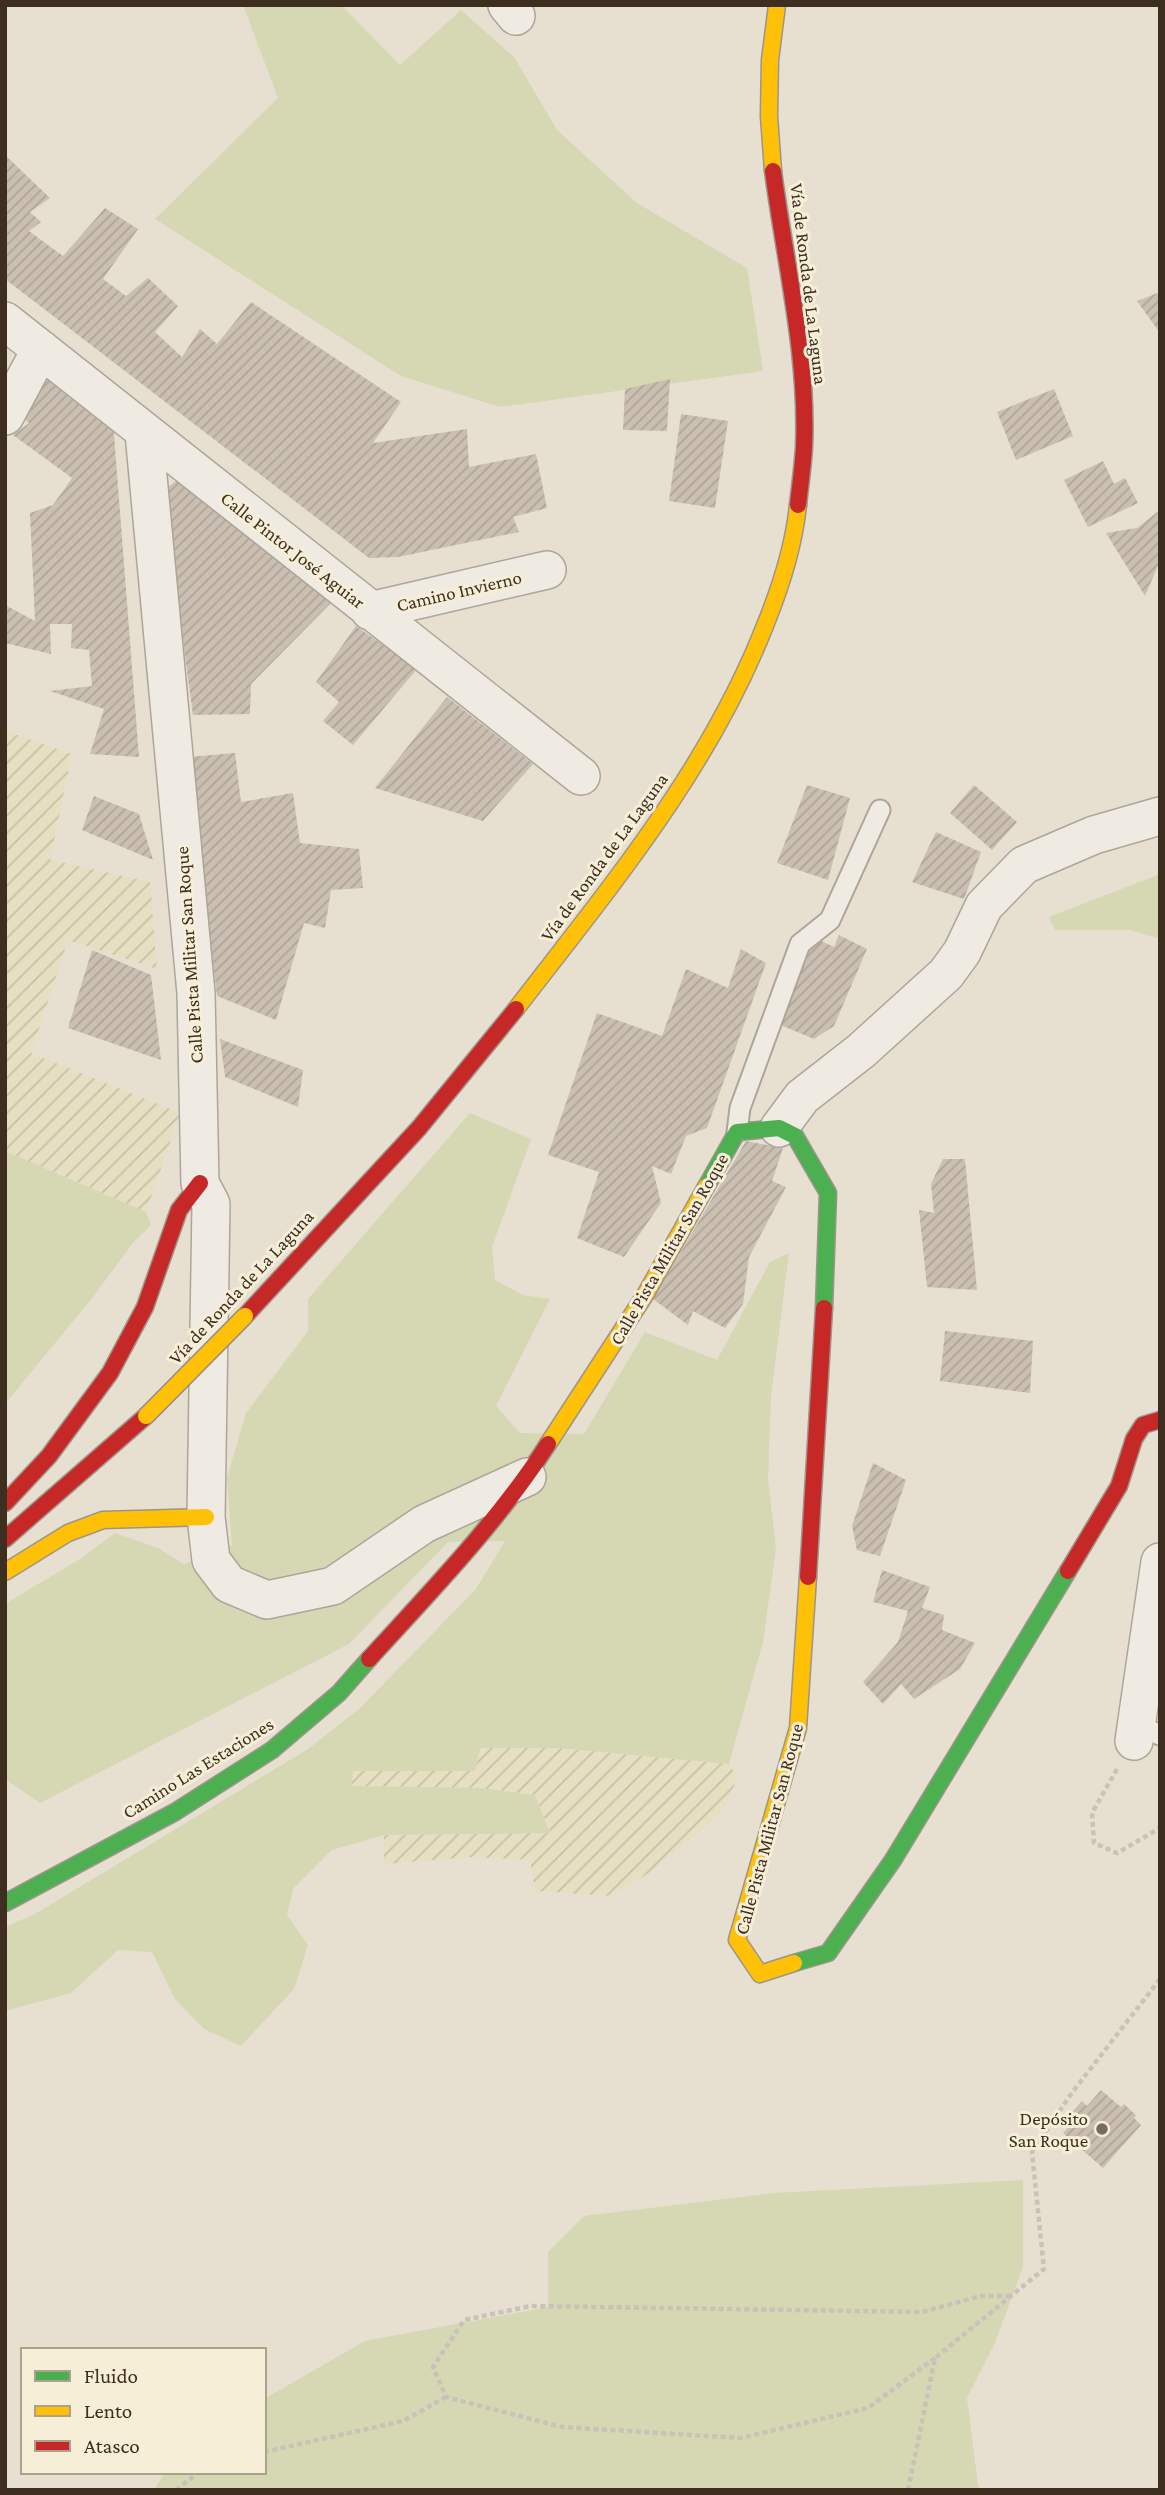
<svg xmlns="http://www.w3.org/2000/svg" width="1165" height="2495" font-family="'Crimson Pro',serif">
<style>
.farmland{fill:url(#farmland-furrows)}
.grass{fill:#d6d7b3}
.building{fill:url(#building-hatch)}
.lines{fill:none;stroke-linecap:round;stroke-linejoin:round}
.lane-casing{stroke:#ada599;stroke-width:23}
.street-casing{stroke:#ada599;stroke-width:40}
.fast-casing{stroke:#9c958a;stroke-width:19}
.slow-casing{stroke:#9c958a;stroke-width:19}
.jam-casing{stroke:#9c958a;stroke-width:19}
.path{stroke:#c8c2b9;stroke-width:4.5;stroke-dasharray:5 3.5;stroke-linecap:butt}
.lane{stroke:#efebe3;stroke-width:19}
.street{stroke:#efebe3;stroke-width:37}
.fast{stroke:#4caf50;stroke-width:16}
.slow{stroke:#ffc107;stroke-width:16}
.jam{stroke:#c62828;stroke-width:16}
.slow-bridge-casing{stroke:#928b80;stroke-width:19;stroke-linecap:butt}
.slow-bridge{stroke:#ffc107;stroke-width:16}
.poi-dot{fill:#786c5e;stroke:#f7eed8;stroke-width:2.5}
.labels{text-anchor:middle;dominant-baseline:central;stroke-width:6;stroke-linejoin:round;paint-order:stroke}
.street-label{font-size:19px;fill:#3d2e20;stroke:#f7eed8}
.poi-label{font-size:19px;fill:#3d2e20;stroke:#f7eed8;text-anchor:end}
</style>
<defs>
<pattern id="farmland-furrows" width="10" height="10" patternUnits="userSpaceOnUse" patternTransform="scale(1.75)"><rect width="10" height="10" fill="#e6dfc2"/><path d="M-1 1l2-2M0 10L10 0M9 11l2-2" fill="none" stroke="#c6c0a6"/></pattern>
<pattern id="building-hatch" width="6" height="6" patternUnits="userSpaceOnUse" patternTransform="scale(1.75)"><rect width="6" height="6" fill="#cbbfb2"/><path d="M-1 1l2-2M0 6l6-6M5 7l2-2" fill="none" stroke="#afa499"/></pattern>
</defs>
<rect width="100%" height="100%" fill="#e7e0d1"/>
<!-- farmland -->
<path class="farmland" d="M5 731 72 754 50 860 150 882 157 969 68 940 31 1053 180 1113 146 1212 5 1151Z
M479 1748H559L729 1764 738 1778 720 1815 649 1873 611 1896 535 1891 530 1860 473 1857 384 1864V1835L550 1832 535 1795 480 1788 351 1786 352 1771H475Z"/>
<!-- grass -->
<path class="grass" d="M243 5H341L400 65 461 10 514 57 557 130 637 203 747 268 763 371 500 407 401 376 155 219 278 98Z
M1160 874V939L1130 930H1055L1049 917Z
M470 1113 531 1139 492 1247 495 1280 523 1295 550 1299 496 1406 520 1433 584 1434 645 1332 717 1360 770 1262 789 1253 771 1396 768 1479 776 1549 763 1642 729 1764 559 1748H480L475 1771H353L351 1786 480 1788 535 1795 550 1833 384 1835 332 1850 293 1889 287 1915 308 1945 294 1989 241 2046 204 2029 175 1999 152 1952 118 1950 71 1993 5 2011V1927L35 1914 308 1749 360 1708 476 1589 505 1541 448 1542 349 1644 40 1803 5 1779V1604L80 1559 115 1533 158 1548 184 1564 232 1545 227 1478 246 1413 308 1331V1299Z
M5 1151 146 1212 151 1225 132 1244 93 1297 5 1404Z
M1023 2180V2267L994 2345 967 2398 978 2485 981 2490H154L165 2472H264V2399L365 2341 548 2307V2252L584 2216 774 2193Z"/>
<!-- building -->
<path class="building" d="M5 155 50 198 30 212 41 222 29 231 63 256 105 208 138 229 103 279 126 296 148 278 178 306 155 332 182 357 200 329 217 344 251 302 401 402 373 443 467 429 469 467 536 454 547 508 513 517 519 532 398 557 369 558 5 279Z
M1160 292V333L1137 301Z
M50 370 113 422 139 757 90 754 104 709 50 691 92 686 89 650 71 648 72 624H50L51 654 5 643V605L35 621 30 513 53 505 72 478 13 435 29 423 19 415Z
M670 379 667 431 623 430 625 389Z
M1054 389 1073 436 1016 460 997 412Z
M681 414 728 421 715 508 669 501Z
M1103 461 1114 484 1125 478 1138 503 1088 527 1064 480Z
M181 477 332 602 251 684 250 714 193 715 163 491Z
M1160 510V561L1145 596 1106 533 1137 528Z
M356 626 417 669 353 745 323 721 339 702 316 682Z
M447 697 533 764 483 821 375 788Z
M235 753 241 802 293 793 300 843 359 849 363 888 331 890 325 928 304 923 276 1020 217 996 189 757Z
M807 785 850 798 828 880 777 863Z
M974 785 1017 822 992 850 950 813Z
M94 796 139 814 153 860 82 830Z
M936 832 981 852 964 899 912 882Z
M839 935 867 949 834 1026 814 1039 778 1024 815 938 834 947Z
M741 949 766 963 707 1128 686 1136 671 1174 652 1166 661 1203 624 1257 577 1238 599 1172 548 1155 597 1013 662 1036 686 969 728 988Z
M92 950 151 975 161 1060 68 1028Z
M220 1039 303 1070 298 1107 225 1077Z
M746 1141 783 1148 772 1181 786 1187 749 1257 743 1304 725 1328 693 1311 688 1325 653 1299Z
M943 1159H965L977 1290 927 1287 919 1210 934 1213 931 1184Z
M945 1331 1033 1341 1030 1393 940 1381Z
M873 1463 906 1480 880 1556 857 1550 852 1526Z
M882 1570 930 1587 922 1608 944 1615 942 1630 975 1643 960 1669 914 1699 901 1684 883 1704 863 1682 898 1642 908 1611 873 1602Z
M1101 2090 1121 2107 1124 2104 1136 2115 1134 2118 1141 2125 1103 2168 1063 2133 1078 2117 1072 2112 1082 2101 1087 2106Z"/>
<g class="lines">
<defs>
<path id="lane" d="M737 1132 740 1108 800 944 830 920 880 810
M1136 1724 1160 1735"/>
<path id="street" d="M507 5 516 16
M5 321 581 776
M5 416 41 349
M144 433 196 993 200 1183 211 1204 206 1517 211 1560 229 1584 267 1600 333 1586 424 1524 527 1477
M370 611 547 570
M779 1128 802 1097 861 1051 946 974 962 952 984 906 1024 865 1094 835 1160 816
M1134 1741 1160 1562"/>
<path id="fast" d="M706 1187 737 1132 779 1128 795 1136 828 1193 824 1308
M5 1903 175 1812 272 1750 339 1693 369 1659
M794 1963 828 1953 893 1860 1068 1571"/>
<path id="slow" d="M773 171 769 116 770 60 777 5
M516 1009C610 887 710 768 766 623 781 586 794 545 798 505
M548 1444 645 1295 706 1187
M5 1572 68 1533 103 1520 206 1517
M794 1963 760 1974 737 1940 798 1728 808 1577"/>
<path id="jam" d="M773 171C785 262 808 355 804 447 803 466 800 486 798 505
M245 1316 419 1128 516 1009
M5 1503 49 1456 110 1373 145 1307 179 1210 200 1183
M5 1539 146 1416
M1068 1571 1119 1486 1134 1439 1143 1425 1160 1420
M808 1577 824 1308
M369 1659C431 1591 498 1522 548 1444"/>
</defs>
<!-- lane casing -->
<use href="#lane" class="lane-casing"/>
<!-- street casing -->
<use href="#street" class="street-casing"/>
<!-- fast casing -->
<use href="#fast" class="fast-casing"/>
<!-- slow casing -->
<use href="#slow" class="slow-casing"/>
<!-- jam casing -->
<use href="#jam" class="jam-casing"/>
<!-- path -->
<path class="path" d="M1117 1769 1092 1813 1094 1843 1117 1853 1160 1828
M935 2358 868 2408 741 2438 562 2427 446 2397 433 2367 464 2320 531 2306 922 2312 981 2296H1012
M264 2452 403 2421 446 2397
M176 2490 199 2472
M908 2490 935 2358 1044 2269 1032 2152 1071 2094 1160 1979"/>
<!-- lane -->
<use href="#lane" class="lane"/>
<!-- street -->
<use href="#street" class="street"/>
<!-- fast -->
<use href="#fast" class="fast"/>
<!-- slow -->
<use href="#slow" class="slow"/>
<!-- jam -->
<use href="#jam" class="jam"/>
<defs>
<path id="slow-bridge" d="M146 1416 245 1316"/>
</defs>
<!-- slow-bridge casing -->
<use href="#slow-bridge" class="slow-bridge-casing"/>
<!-- slow-bridge -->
<use href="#slow-bridge" class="slow-bridge"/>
</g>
<!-- markers -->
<circle class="poi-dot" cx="1102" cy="2129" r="7"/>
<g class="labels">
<!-- street labels -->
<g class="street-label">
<text transform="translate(809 284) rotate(83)">Vía de Ronda de La Laguna</text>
<text transform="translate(293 550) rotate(38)">Calle Pintor José Aguiar</text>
<text transform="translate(459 591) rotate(-13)">Camino Invierno</text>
<text transform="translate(604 857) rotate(-54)">Vía de Ronda de La Laguna</text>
<text transform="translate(189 955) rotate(-94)">Calle Pista Militar San Roque</text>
<text transform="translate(669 1249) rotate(-60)">Calle Pista Militar San Roque</text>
<text transform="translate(241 1287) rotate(-47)">Vía de Ronda de La Laguna</text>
<text transform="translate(198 1768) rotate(-32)">Camino Las Estaciones</text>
<text transform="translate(769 1829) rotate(-75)">Calle Pista Militar San Roque</text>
</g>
<!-- poi labels -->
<g class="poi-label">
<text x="1088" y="2118">Depósito<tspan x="1088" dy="22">San Roque</tspan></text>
</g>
</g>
<!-- border -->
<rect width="1165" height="2495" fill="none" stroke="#3d2e20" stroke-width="14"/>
<!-- legend -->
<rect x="21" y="2348" width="245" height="126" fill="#f7eed8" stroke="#ada18e" stroke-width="2"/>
<rect x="35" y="2371" width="35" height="10" fill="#4caf50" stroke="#ada18e" stroke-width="2"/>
<text x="84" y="2383" font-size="21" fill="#3d2e20">Fluido</text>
<rect x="35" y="2406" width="35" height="10" fill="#ffc107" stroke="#ada18e" stroke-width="2"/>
<text x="84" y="2418" font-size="21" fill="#3d2e20">Lento</text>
<rect x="35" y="2441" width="35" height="10" fill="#c62828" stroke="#ada18e" stroke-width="2"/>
<text x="84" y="2453" font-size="21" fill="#3d2e20">Atasco</text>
</svg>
